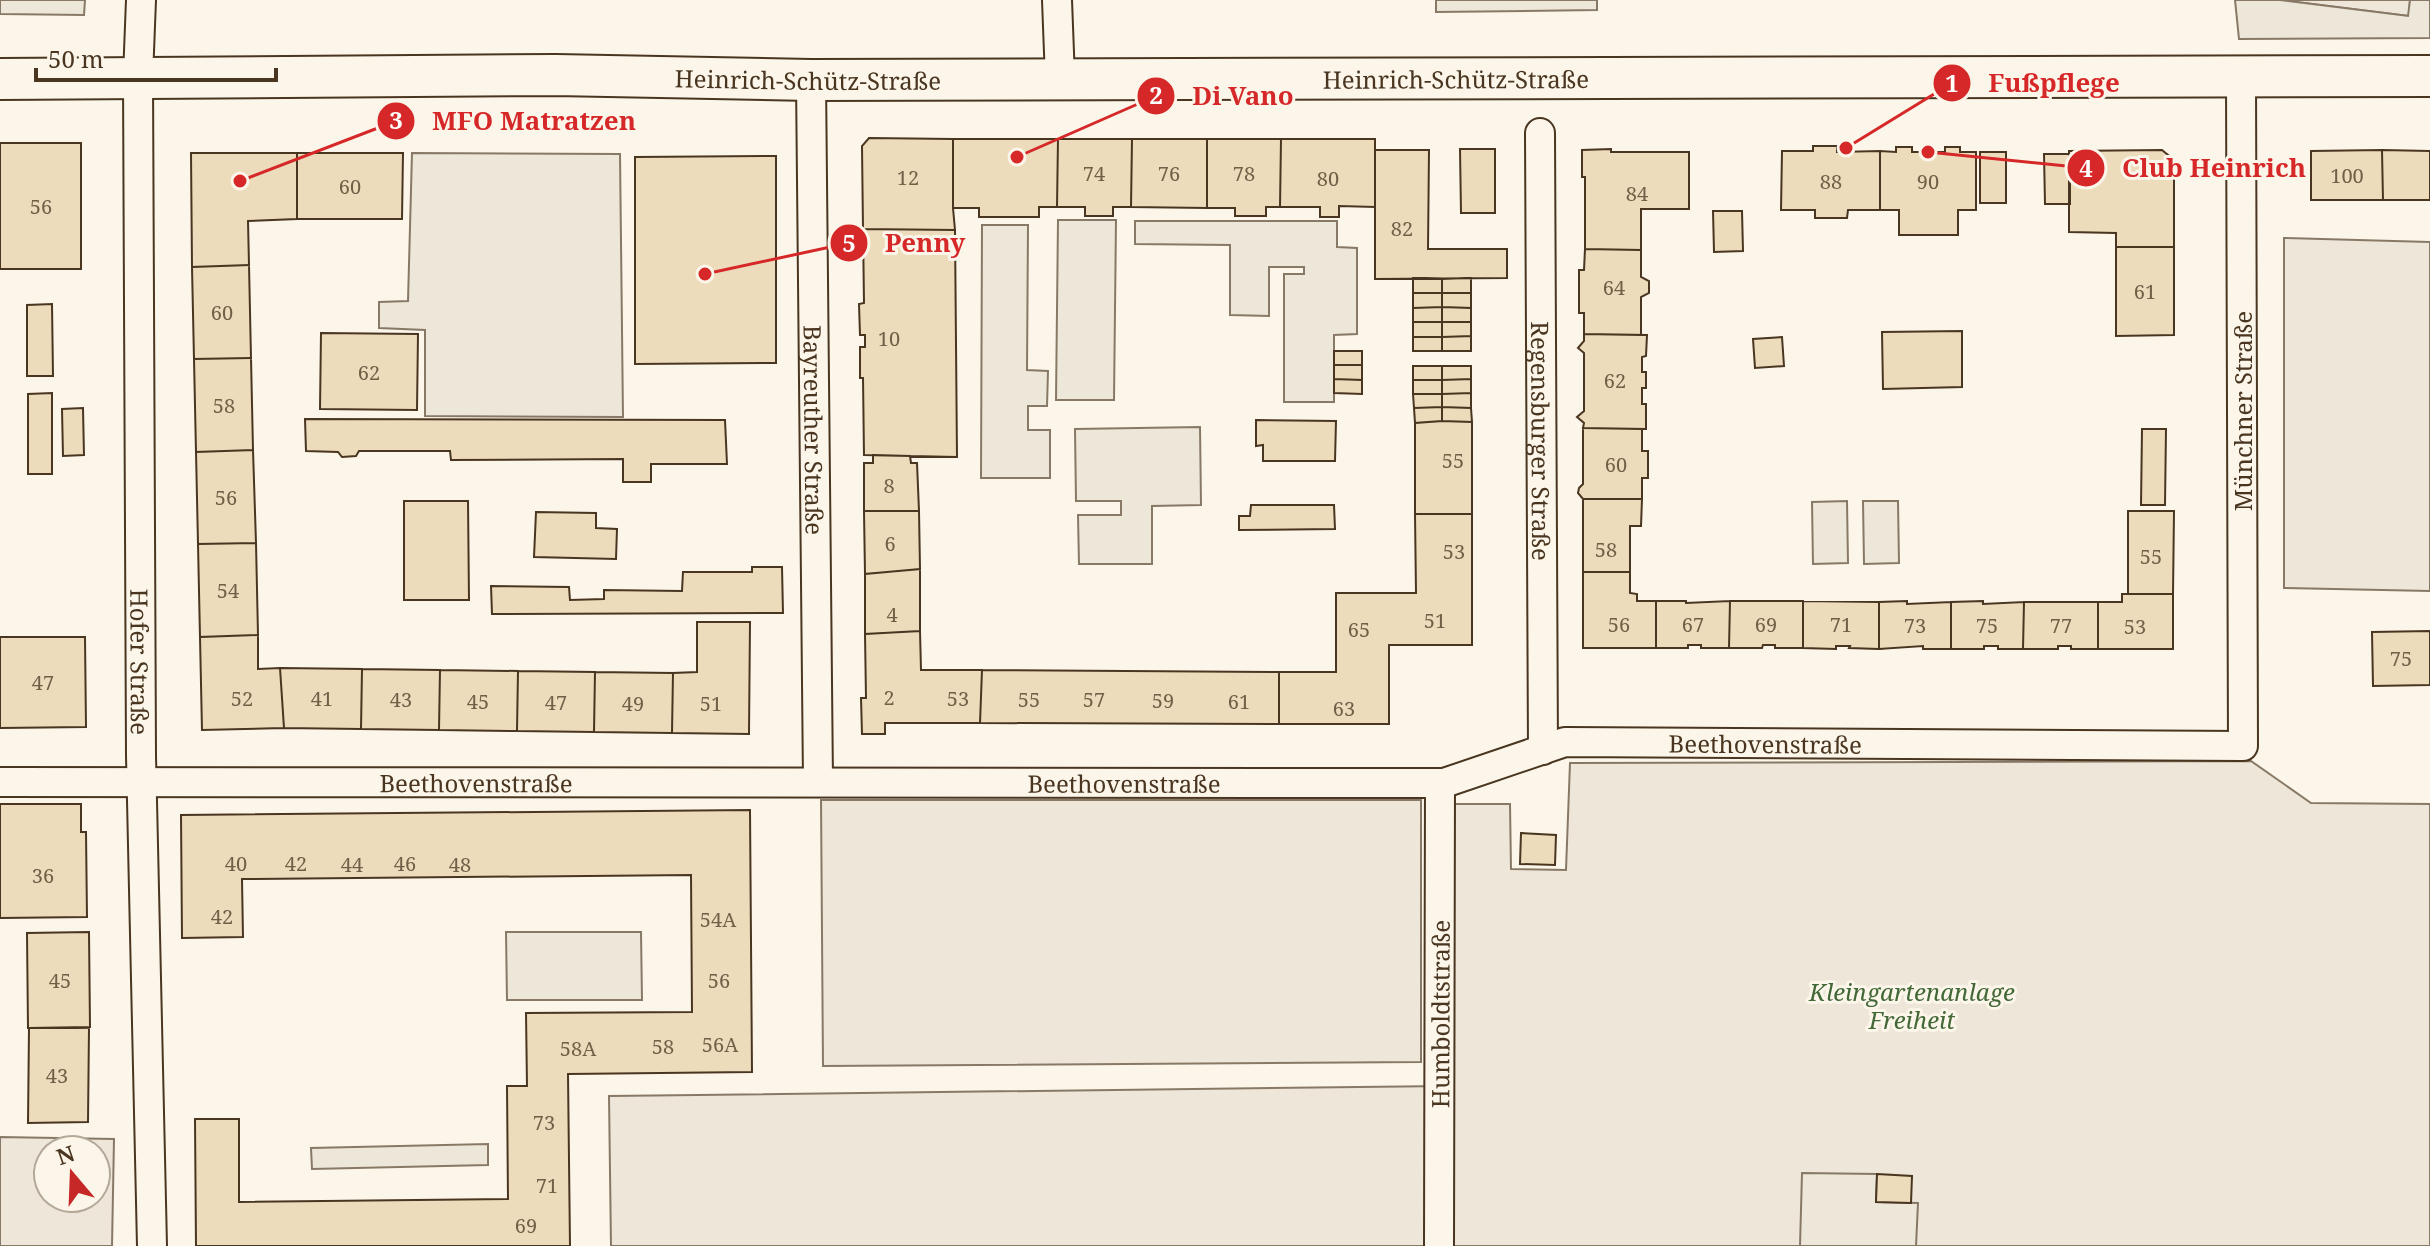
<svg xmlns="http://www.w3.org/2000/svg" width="2430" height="1246" font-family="'Noto Serif',serif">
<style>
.green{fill:#ede6d9;stroke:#887966;stroke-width:2;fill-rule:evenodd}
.parking{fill:#ede7d9;stroke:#887966;stroke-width:2}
.building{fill:#ecdcbc;stroke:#4a3520;stroke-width:2}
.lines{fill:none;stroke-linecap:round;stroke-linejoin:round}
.street-casing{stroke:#4a3520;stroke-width:32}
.secondary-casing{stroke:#4a3520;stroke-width:44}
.street{stroke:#fbf6e9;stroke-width:28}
.secondary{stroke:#fbf6e9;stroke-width:40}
.labels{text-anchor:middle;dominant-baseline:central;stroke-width:6;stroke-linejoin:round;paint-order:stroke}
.number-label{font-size:20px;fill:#725f47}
.street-label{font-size:24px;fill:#4a3520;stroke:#fbf6e9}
.park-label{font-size:24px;font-style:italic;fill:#436837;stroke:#fbf6e9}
.leader{fill:none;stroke:#d62828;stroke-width:3}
.callout-dot{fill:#d62828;stroke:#fbf6e9;stroke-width:3}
.mark-label{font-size:24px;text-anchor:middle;font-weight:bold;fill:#fff}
.callout-label{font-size:26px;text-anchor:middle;font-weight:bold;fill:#d62828;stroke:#fbf6e9;stroke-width:6;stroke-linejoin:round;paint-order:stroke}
</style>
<rect width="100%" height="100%" fill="#fbf6e9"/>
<!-- green -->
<path class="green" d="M2280 0H2410L2409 16Z
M2284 238 2430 242V591L2284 588Z
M2251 761 2311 803 2430 804V1246H611L609 1096 1446 1086 1445 804H1510L1511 869 1566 870 1570 763Z
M821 800H1421V1062L823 1066Z
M0 1137 114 1139 112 1246H0ZM48 1150H96V1198H48Z"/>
<!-- parking -->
<path class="parking" d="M0 0H85L84 15 0 14Z
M1436 0H1597V10L1436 12Z
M2235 0H2280L2408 16 2410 0H2430V38L2239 39Z
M412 153 620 154 623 417 425 416V330L379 328V302L408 301Z
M1058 220H1116L1114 400H1056Z
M1135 221H1337V247L1357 248V334L1334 335V402H1284V274H1304V267H1269V316L1230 315V245L1135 244Z
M982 225H1028L1027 370 1048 371 1047 406H1028V430H1050V478H981Z
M1200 427 1201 505 1152 506V564H1079L1078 515H1121V501H1076L1075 429Z
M1847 501 1848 563 1813 564 1812 502Z
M1863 501H1898L1899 563 1864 564Z
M506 932H641L642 1000H507Z
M488 1144V1165L312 1169 311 1148Z
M1802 1173 1877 1174 1876 1202 1918 1203 1916 1246H1800Z"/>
<!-- building -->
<path class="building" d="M869 138 953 139V208L955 230 863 229 862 146Z
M953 139H1058L1057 207H1039V217H979V208H953Z
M1058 139H1132L1131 207H1113V216H1085V207H1057Z
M1132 139H1207V208L1131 207Z
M1207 139H1281L1280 207H1266V216H1235V208H1207Z
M1281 139H1375V207L1339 206V217H1320V207H1280Z
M0 143H81V269H0Z
M1813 146H1837V152L1880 151V210H1848L1847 218H1815V210H1781L1782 151H1813Z
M1896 147H1912V152H1945V147H1960V152H1976V210H1958V235H1899V210H1880V151L1896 152Z
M1460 149H1495V213H1461Z
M1611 149V152H1689V209H1641V250L1585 249V177H1582V150Z
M1375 150H1429L1428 249H1507V278L1375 279Z
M2162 150 2174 160V247H2116V233L2069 232V151Z
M2382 150 2430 151V200H2383Z
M2382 150 2383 200H2311V151Z
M1980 152H2006V203H1980Z
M191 153H297V219L248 221 249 265 192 267Z
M297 153H403L402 219H297Z
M2044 154H2070V204H2045Z
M776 156V363L635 364V157Z
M1713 211H1742L1743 251 1714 252Z
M863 229 955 230 957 457 864 455 863 378H860V347H865V335H860L859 304 864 303Z
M2116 247H2174V335L2116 336Z
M1585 249 1641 250V277L1649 281V293L1641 297V335L1584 334V313H1579V270H1584Z
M249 265 251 358 194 359 192 267Z
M1413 278 1442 279V293H1413Z
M1471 278V293H1442V279Z
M1413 293H1442V307L1413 308Z
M1442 293H1471V308L1442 307Z
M52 304 53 376H27V305Z
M1442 307V322H1413V308Z
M1442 307 1471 308V322H1442Z
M1413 322H1442V337H1413Z
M1442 322H1471V336L1442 337Z
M1962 331V387L1883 389 1882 332Z
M321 333 418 334 417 410 320 409Z
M1584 334 1647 335 1646 356 1642 357V372H1646V388H1642V404H1646V429L1583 428 1584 423 1577 417 1584 411V353L1578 348 1584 341Z
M1471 336V351H1442V337Z
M1413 337H1442V351H1413Z
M1782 337 1784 366 1755 368 1753 339Z
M1334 351H1362V365H1334Z
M251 358 253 450 196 452 194 359Z
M1334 365H1362V380L1334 379Z
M1413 366H1442V380H1413Z
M1442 366H1471V379L1442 380Z
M1334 379 1362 380V394L1334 393Z
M1471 379V393L1442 394V380Z
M1413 380H1442V394H1413Z
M52 393V474H28V394Z
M1471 393V408L1442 407V394Z
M1413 394H1442V407L1414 408Z
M1442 407V421L1415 423 1414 408Z
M1442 407 1471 408 1472 422 1442 421Z
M83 408 84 455 63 456 62 409Z
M305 419 725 420 727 464H651V482H623V459L451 460 450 451H359L356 456 342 457 338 452 306 451Z
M1256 420 1336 421 1335 461H1263V445L1256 446Z
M1442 421 1472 422V514H1415V423Z
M1583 428 1642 429V451H1648V478H1642V499H1583L1578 493 1579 488 1583 484Z
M2142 429H2166L2165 505H2141Z
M253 450 256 543 198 544 196 452Z
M873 455 910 456 911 463H917L919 511H864V463H873Z
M1583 499H1642L1641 526H1630V572H1583Z
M404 501H468L469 600H404Z
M1251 505H1334L1335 529 1239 530V516H1250Z
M864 511H919L920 569 865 574Z
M2128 511H2174L2173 594H2128Z
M536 512 596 513V528L617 529 616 559 534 557Z
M1415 514H1472V645H1389V724H1279V672H1336V593H1416Z
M256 543 258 635 200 637 198 544Z
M752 567H782L783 613 492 614 491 586 569 587 570 600 604 599V590L682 591 683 572H752Z
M920 569V631L865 634V574Z
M1583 572H1630V593L1637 594V601H1656V648H1583Z
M2122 594H2173V649H2098V602H2122Z
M1656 601H1686V603L1730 601 1729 648H1701V645H1688V648H1656Z
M1730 601H1803V648H1775V645H1763L1762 648H1729Z
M1803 601 1879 602V649L1849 648 1850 646H1836V649L1803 648Z
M1907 601V604L1951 602V649H1923V646L1879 649V602Z
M1983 601V604L2024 602 2023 649H1998V646H1984V649H1951V602Z
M2024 602H2098V649H2071V646H2058V649H2023Z
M697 622H750L749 734 672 733 673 673 697 672Z
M920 631 921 670H982L980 723H885V734H862L861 698H866L865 634Z
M2430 631V685L2373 686 2372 632Z
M258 635V669L280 668 284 728 202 730 200 637Z
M0 637H85L86 727 0 728Z
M280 668 362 669 361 729 284 728Z
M362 669 440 670 439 730 361 729Z
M440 670 518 671 517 731 439 730Z
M982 670 1279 672V724L980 723Z
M518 671 595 672 594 732 517 731Z
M595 672 673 673 672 733 594 732Z
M0 804H81V832H86L87 917 0 918Z
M750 810 752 1072 568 1074 570 1246H196L195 1119H239V1202L508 1199 507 1086H527L526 1013 692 1012 691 875 242 879 243 937 182 938 181 815Z
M1521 833 1556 835 1555 865 1520 864Z
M89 932 90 1027 28 1028 27 933Z
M29 1028H89L88 1122 28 1123Z
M1877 1174 1912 1176 1911 1203 1876 1202Z"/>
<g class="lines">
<defs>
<g id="street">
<path id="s1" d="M141 0 138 77 141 756 152 1246"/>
<path d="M1057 0 1060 79"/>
<path id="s2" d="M811 80 818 782"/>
<path id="s3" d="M1540 133 1543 750"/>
<path id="s4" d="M0 782 1444 783 1565 742 2243 746 2241 77"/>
<path id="s5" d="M1439 1246 1440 783"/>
</g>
<g id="secondary">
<path id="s6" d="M0 79 556 75 811 80 2430 76"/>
</g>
</defs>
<!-- street casing -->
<use href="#street" class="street-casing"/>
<!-- secondary casing -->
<use href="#secondary" class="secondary-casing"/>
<!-- street -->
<use href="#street" class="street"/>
<!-- secondary -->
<use href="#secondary" class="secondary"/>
</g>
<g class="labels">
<!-- number labels -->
<g class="number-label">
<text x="1094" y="173">74</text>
<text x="1169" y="173">76</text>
<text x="1244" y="173">78</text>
<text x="2347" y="175">100</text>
<text x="908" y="177">12</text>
<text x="1328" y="178">80</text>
<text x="1831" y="181">88</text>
<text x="1928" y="181">90</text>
<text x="350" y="186">60</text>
<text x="1637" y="193">84</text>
<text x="41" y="206">56</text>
<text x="1402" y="228">82</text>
<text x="1614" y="287">64</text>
<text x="2145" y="291">61</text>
<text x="222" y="312">60</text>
<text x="889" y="338">10</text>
<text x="369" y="372">62</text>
<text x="1615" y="380">62</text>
<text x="224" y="405">58</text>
<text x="1453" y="460">55</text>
<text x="1616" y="464">60</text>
<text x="889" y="485">8</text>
<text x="226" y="497">56</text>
<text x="890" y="543">6</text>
<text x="1606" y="549">58</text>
<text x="1454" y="551">53</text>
<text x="2151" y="556">55</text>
<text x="228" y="590">54</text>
<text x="892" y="614">4</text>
<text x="1435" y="620">51</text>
<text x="1619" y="624">56</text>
<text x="1693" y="624">67</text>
<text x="1766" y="624">69</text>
<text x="1841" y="624">71</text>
<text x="1915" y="625">73</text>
<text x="1987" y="625">75</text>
<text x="2061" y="625">77</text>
<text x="2135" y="626">53</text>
<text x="1359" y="629">65</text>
<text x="2401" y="658">75</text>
<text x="43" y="682">47</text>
<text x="889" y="697">2</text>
<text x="242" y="698">52</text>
<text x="322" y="698">41</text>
<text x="958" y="698">53</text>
<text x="401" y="699">43</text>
<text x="1029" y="699">55</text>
<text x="1094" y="699">57</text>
<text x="1163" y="700">59</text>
<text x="478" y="701">45</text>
<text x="1239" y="701">61</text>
<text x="556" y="702">47</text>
<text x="633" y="703">49</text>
<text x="711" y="703">51</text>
<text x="1344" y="708">63</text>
<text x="236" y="863">40</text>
<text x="296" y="863">42</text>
<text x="405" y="863">46</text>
<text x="352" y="864">44</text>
<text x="460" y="864">48</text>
<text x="43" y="875">36</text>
<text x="222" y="916">42</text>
<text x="718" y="919">54A</text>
<text x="60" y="980">45</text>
<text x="719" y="980">56</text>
<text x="720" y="1044">56A</text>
<text x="663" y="1046">58</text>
<text x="578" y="1048">58A</text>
<text x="57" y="1075">43</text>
<text x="544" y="1122">73</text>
<text x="547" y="1185">71</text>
<text x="526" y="1225">69</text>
</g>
<!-- street labels -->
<g class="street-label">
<text stroke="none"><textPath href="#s6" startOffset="808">Heinrich-Schütz-Straße</textPath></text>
<text stroke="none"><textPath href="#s6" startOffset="1456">Heinrich-Schütz-Straße</textPath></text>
<text transform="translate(2242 411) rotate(-90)">Münchner Straße</text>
<text stroke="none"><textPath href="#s2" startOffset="350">Bayreuther Straße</textPath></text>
<text stroke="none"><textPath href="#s3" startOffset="308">Regensburger Straße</textPath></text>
<text stroke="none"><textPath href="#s1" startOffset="662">Hofer Straße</textPath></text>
<text stroke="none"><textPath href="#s4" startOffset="1772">Beethovenstraße</textPath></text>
<text stroke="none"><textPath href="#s4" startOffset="476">Beethovenstraße</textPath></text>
<text stroke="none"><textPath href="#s4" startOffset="1124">Beethovenstraße</textPath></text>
<text stroke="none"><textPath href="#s5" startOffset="232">Humboldtstraße</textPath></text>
</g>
<!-- park labels -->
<g class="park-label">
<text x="1912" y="991">Kleingartenanlage<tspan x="1912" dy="28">Freiheit</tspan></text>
</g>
</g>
<!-- callouts -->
<path class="leader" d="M1846 148L1952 83M1017 157L1156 96M240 181L396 121M1928 152L2086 168M705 274L849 243"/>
<g class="callout-dot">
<circle cx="1846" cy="148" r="8"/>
<circle cx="1017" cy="157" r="8"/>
<circle cx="240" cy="181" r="8"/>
<circle cx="1928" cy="152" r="8"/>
<circle cx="705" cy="274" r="8"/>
<circle cx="1952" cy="83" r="20"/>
<circle cx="1156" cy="96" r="20"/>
<circle cx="396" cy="121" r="20"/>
<circle cx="2086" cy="168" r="20"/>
<circle cx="849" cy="243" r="20"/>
</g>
<g class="mark-label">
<text x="1952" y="92">1</text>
<text x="1156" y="104">2</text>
<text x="396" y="129">3</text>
<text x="2086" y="177">4</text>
<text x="849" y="252">5</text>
</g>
<g class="callout-label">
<text x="2054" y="92">Fußpflege</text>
<text x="1243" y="105">Di Vano</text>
<text x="534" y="130">MFO Matratzen</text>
<text x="2214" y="177">Club Heinrich</text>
<text x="925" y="252">Penny</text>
</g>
<!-- north arrow -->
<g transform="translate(72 1174) rotate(341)"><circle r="38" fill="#fbf6e9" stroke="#b4a999" stroke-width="2"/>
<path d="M0-6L14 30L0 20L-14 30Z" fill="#c62828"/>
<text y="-12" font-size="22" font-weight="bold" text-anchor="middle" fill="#4a3520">N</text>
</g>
<!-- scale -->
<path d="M36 68v12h240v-12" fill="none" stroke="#4a3520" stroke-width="4"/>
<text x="48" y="68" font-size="24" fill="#4a3520" stroke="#fbf6e9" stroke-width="6" paint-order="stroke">50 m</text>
</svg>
